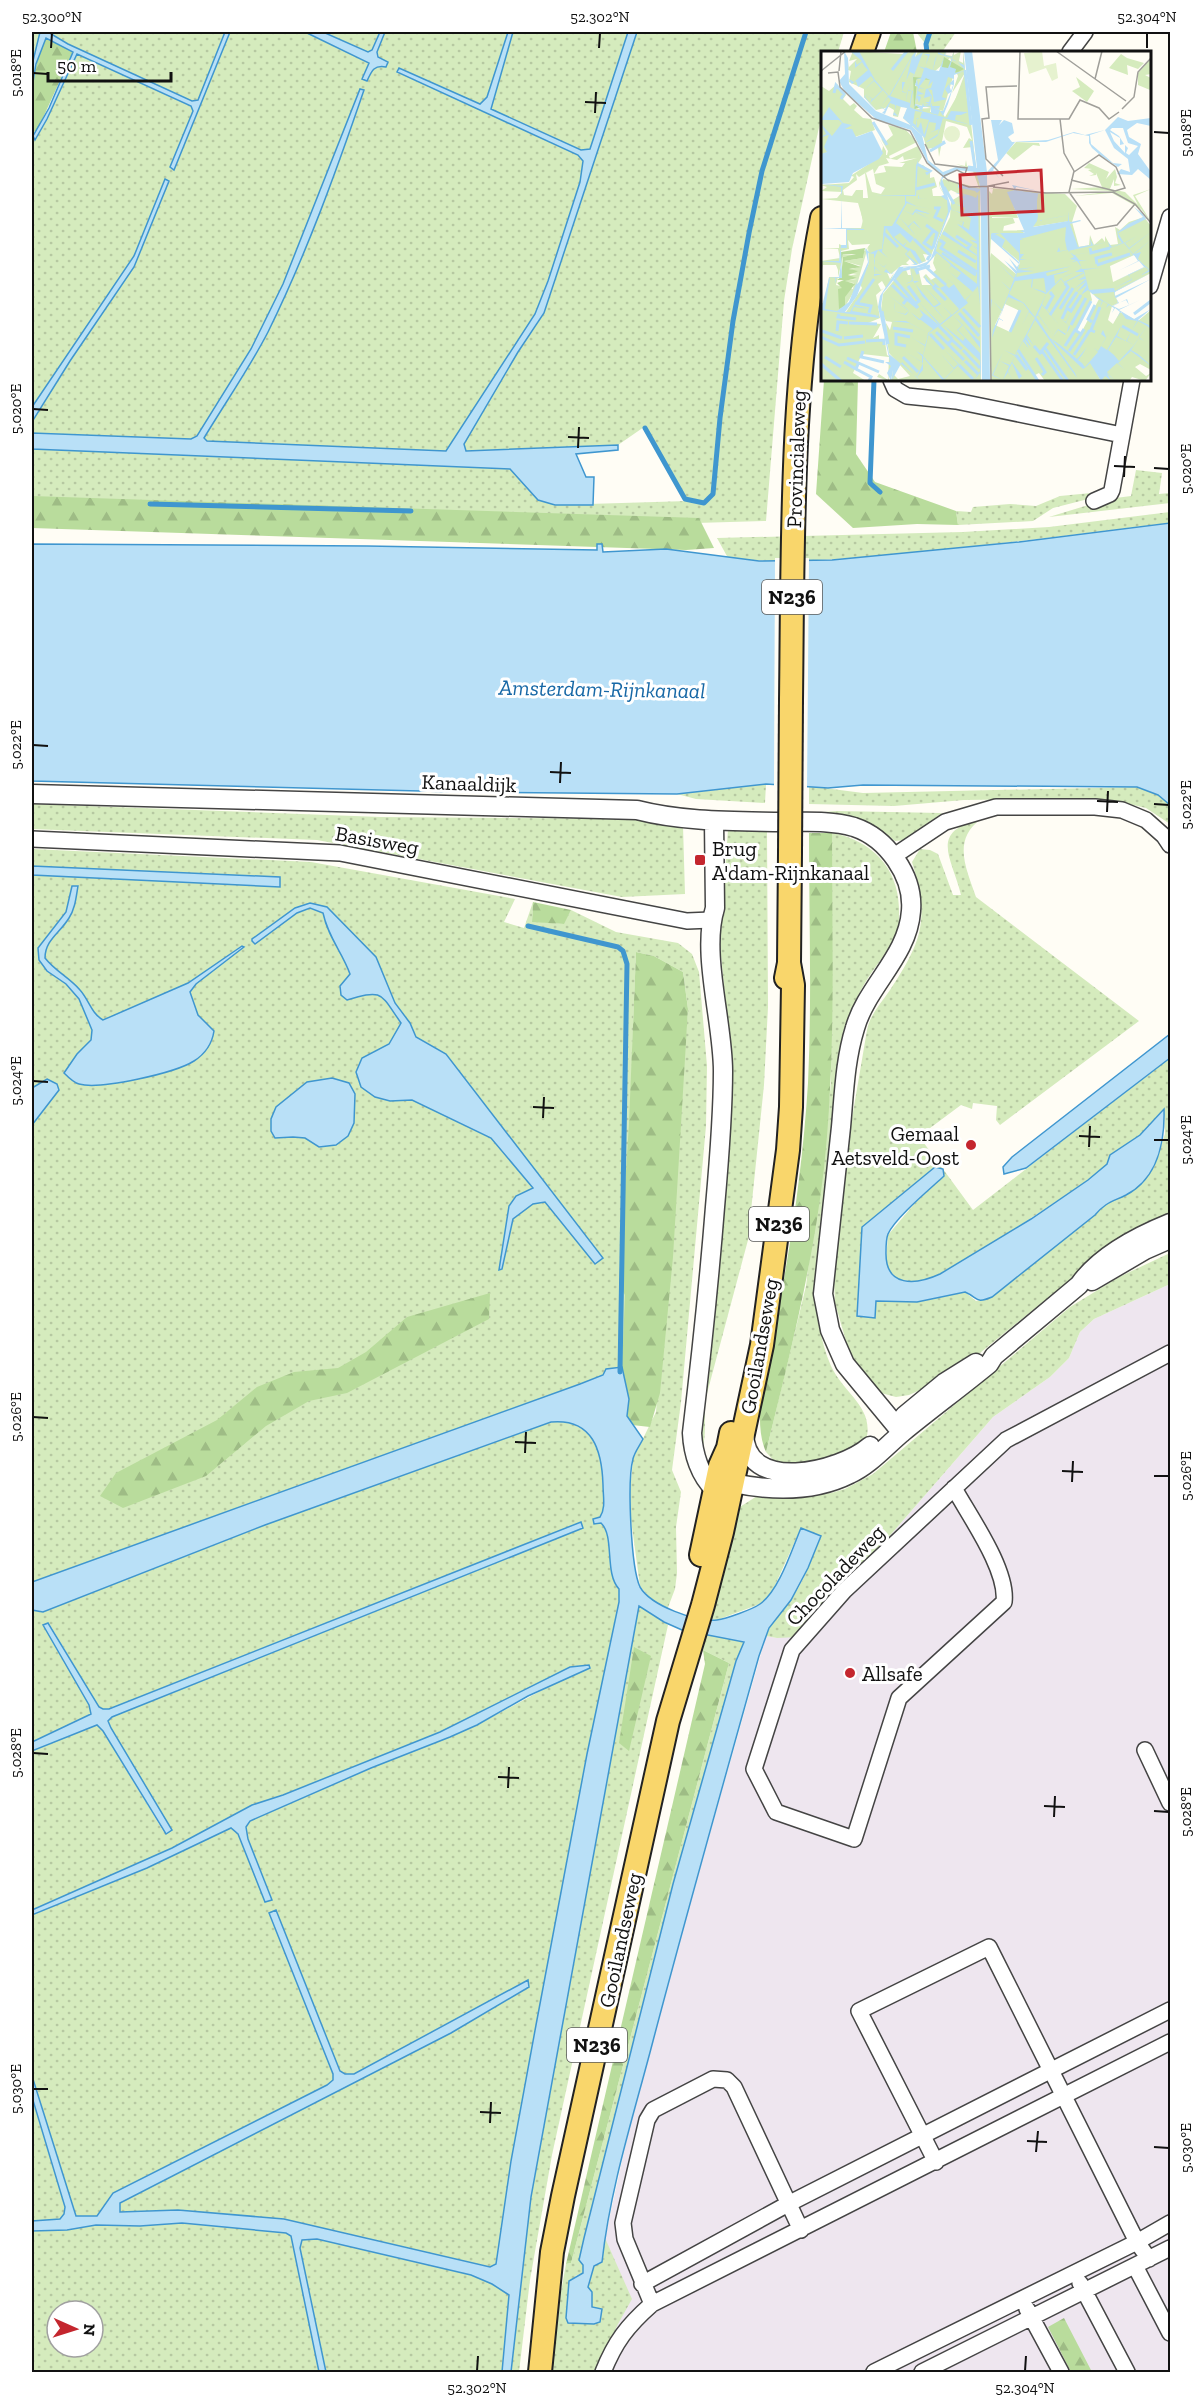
<svg xmlns="http://www.w3.org/2000/svg" width="1202" height="2404" font-family="'Zilla Slab',serif">
<style>
.industrial{fill:#eee6ef}
.grass{fill:url(#grass-dots);fill-rule:evenodd}
.forest{fill:url(#forest-firs)}
.water{fill:#b9e0f7;stroke:#3f96cf;stroke-width:1.5}
.pier{fill:#fffdf5}
.lines{fill:none;stroke-linecap:round;stroke-linejoin:round}
.stream{stroke:#3f96cf;stroke-width:5}
.minor-casing{stroke:#444;stroke-width:18}
.tertiary-casing{stroke:#444;stroke-width:21}
.primary-casing{stroke:#222;stroke-width:26}
.minor{stroke:#fff;stroke-width:15}
.tertiary{stroke:#fff;stroke-width:18}
.primary{stroke:#f9d66b;stroke-width:22}
.primary-bridge-casing{stroke:#222;stroke-width:26;stroke-linecap:butt}
.primary-bridge{stroke:#f9d66b;stroke-width:22}
.ticks{fill:none;stroke:#111;stroke-width:2}
.poi-dot{fill:#c4262e;stroke:#fff;stroke-width:2}
.labels{text-anchor:middle;dominant-baseline:central;stroke-width:6;stroke-linejoin:round;paint-order:stroke}
.shield{fill:#fff;stroke:#585858;stroke-width:1.5}
.shield-label{font-size:20px;font-weight:bold;fill:#111}
.street-label{font-size:21px;fill:#111;stroke:#fff}
.poi-label{font-size:21px;fill:#111;stroke:#fff;text-anchor:start}
.water-label{font-size:22px;font-style:italic;fill:#1768a6;stroke:#fff}
.inset-river{fill:none;stroke:#b9e0f7;stroke-width:3}
.inset-road{fill:none;stroke:#a09f9a;stroke-width:1.5}
.view{fill:#c4262e;fill-opacity:0.15;stroke:#c4262e;stroke-width:3}
.inset-edge{fill:none;stroke:#111;stroke-width:3}
.neatline{fill:none;stroke:#111;stroke-width:2}
.ticks-label{font-size:15px;text-anchor:middle;fill:#111}
</style>
<defs>
<pattern id="grass-dots" width="8" height="8" patternUnits="userSpaceOnUse" patternTransform="scale(1.5)"><rect width="8" height="8" fill="#d5ebbd"/><path d="M2 2h.1M6 6h.1" fill="none" stroke="#b6c8a1" stroke-width="1.8" stroke-linecap="round"/></pattern>
<pattern id="forest-firs" width="22" height="20" patternUnits="userSpaceOnUse" patternTransform="scale(1.5)"><rect width="22" height="20" fill="#b9dc9c"/><path d="M5 1l3.5 6h-7zM16 11l3.5 6h-7z" fill="#9ebc85"/></pattern>
</defs>
<rect width="100%" height="100%" fill="#fffdf5"/>
<!-- industrial -->
<path class="industrial" d="M1170 1284V2372H595L605 2238 628 2134 674 1960 766 1636 777 1638 819 1617 993 1417 1050 1377 1069 1358 1080 1332 1094 1319Z"/>
<!-- grass -->
<path class="grass" d="M32 32H40L32 65Z
M48 32H225L198 100 192 101 68 44Z
M230 32H305L369 63 363 77 378 65 386 66C373 52 378 49 385 32H508L487 97 480 105 399 68 397 71 578 155 583 161 580 182 548 281 535 314 446 451 207 441 204 438C226 403 249 369 268 332 306 255 336 172 364 91L360 90 283 284 251 349 197 436 191 439 32 433V422L70 361 134 267 169 181 165 180 134 256 124 274 32 407V132L37 131 33 136 34 139 63 86 77 54 191 106 193 111 170 167 174 169Z
M323 32H380L372 50 368 52Z
M513 32H628L590 150H581L490 109Z
M637 32H844L838 52H822V114L792 249 784 301 766 521 461 530 32 524V449L510 469 538 500 555 505 688 501 644 427 618 445 466 451 464 444 518 352 538 323Z
M916 32H956L942 52H932Z
M1136 470 1162 473 1159 494 1170 493V503L1049 517 1108 499 1131 496Z
M1091 493 1096 497 1053 508 1033 521 958 525 956 511 971 512 973 507 1010 504 1036 506 1060 496Z
M1170 512V523C1086 533 1001 544 916 552 853 558 791 565 728 558L717 538 963 532 1049 527Z
M766 784 765 803 696 799 677 794Z
M809 786 863 793 1138 787 1158 795 1170 805V824L1146 808 1117 801 1046 799 964 800 894 806 809 804Z
M32 804 381 817 659 819 683 826 685 894 622 897 317 840 32 829Z
M837 811 942 813 906 840 895 841C865 817 847 816 810 813Z
M981 819C952 840 966 868 976 897L1139 1021 1000 1125 996 1120 997 1106 973 1103 972 1109 961 1105 922 1134 921 1139 973 1210 1170 1058V1215L1086 1267 970 1361 946 1371 918 1391 909 1395 896 1397 881 1393 861 1371 848 1348 835 1303 834 1278 849 1136 867 1030C870 1015 881 1003 890 990 922 941 930 920 912 862L920 849 930 850 938 854 953 895H961C952 857 928 832 981 819ZM1164 1109 1165 1134 1154 1167 1127 1194 1106 1203 1095 1215 992 1297 976 1301 965 1292 917 1302 876 1301 862 1227 876 1216 944 1176 915 1203 888 1235 886 1261 888 1269 897 1279 915 1282 930 1279 980 1252 1088 1180 1107 1164 1110 1155 1140 1135Z
M728 829 767 831 768 1007 764 1085 748 1240 705 1401C704 1417 707 1434 702 1450L698 1428 720 1250 730 1129 731 1057 720 945Z
M832 833C871 840 898 867 899 908 899 917 900 927 896 935 889 950 877 964 868 978 857 995 850 1013 843 1032L817 1288C817 1315 820 1341 831 1366 845 1396 877 1408 865 1444L813 1466 776 1463 766 1452 806 1286 831 1084Z
M32 849 311 862 515 899 504 922 524 928 533 902 532 921 563 924 571 910 616 932 678 943 692 954 699 972 707 1066 706 1126 681 1402 672 1470 681 1492 676 1527 677 1573 675 1589 667 1610 649 1597 640 1586 629 1505 633 1459 656 1412 688 1009 683 972 654 956 636 952 633 1027 628 1365 580 1384 32 1582Z
M1170 1253V1284L1094 1319 1080 1332 1069 1358 1050 1377 993 1417 819 1617 798 1637 777 1638 766 1636C771 1622 782 1613 790 1601 804 1582 812 1558 821 1537L801 1528 772 1592 760 1604 717 1620 710 1619 735 1510 762 1493 812 1495 831 1493 845 1489 873 1474 1070 1307 1119 1277Z
M562 1421C598 1430 602 1453 603 1485 603 1496 606 1508 600 1517L593 1519 594 1524 601 1523C615 1536 604 1573 619 1588V1602L587 1754 536 2025 511 2161 496 2264 490 2267 284 2219 178 2210 120 2212V2203L529 1987 354 2074H345L340 2071 270 1913 333 2074V2080L327 2085 113 2193 97 2216 76 2217 32 2076V1915L147 1868 231 1828 238 1834 272 1899 248 1839 246 1827 250 1821 371 1768 477 1725 589 1665 570 1667 440 1732 283 1795 252 1805 151 1859 32 1910V1751L97 1724 103 1731 165 1834 111 1728 108 1721 112 1717 583 1528 581 1522 109 1709H103L99 1707 49 1623 89 1705 91 1714 32 1742V1610L43 1612 265 1525 551 1422Z
M639 1605 668 1625 552 2155 530 2280 519 2372H511L531 2197Z
M707 1634 744 1642 736 1661 673 1884 584 2238 583 2273 575 2276 569 2323 594 2324 587 2288 594 2266 602 2262 605 2238 632 2299 618 2324 595 2372H550L554 2331 566 2264 571 2263 729 1663 703 1650Z
M32 2097 65 2207 64 2214 60 2219 32 2221Z
M182 2223 286 2233 291 2236 319 2372H32V2231L67 2230 96 2225 140 2226ZM57 2311H93V2347H57Z
M317 2239 471 2275 492 2284 509 2295 502 2372H326L300 2248 302 2240Z"/>
<!-- forest -->
<path class="forest" d="M891 32H913L917 52H884Z
M46 38 73 52 37 131 32 132C32 99 31 68 46 38Z
M824 380H858L856 454 875 482 956 511 958 525 917 524 853 528 816 494Z
M32 496 699 518 714 548 686 550 32 528Z
M809 833H832C832 945 836 1057 824 1168 813 1265 789 1358 766 1452 747 1411 778 1318 785 1273 796 1210 804 1147 808 1083 812 1000 809 916 809 833Z
M533 902 571 910 564 924 532 922Z
M636 952 654 956 683 972 688 1009 673 1257 660 1393 650 1427 632 1425 627 1416 629 1399 622 1367 625 1295 619 1284 629 1123Z
M490 1293 489 1319 347 1393 309 1401 266 1426 206 1476 123 1508 100 1496 116 1473 217 1420 257 1387 294 1372 338 1368 366 1352 407 1317Z
M634 1647 651 1656 629 1751 619 1743Z
M703 1650 729 1663 571 2263 566 2264 705 1664Z
M1064 2318 1092 2372H1071L1048 2327Z"/>
<!-- water -->
<path class="water" d="M40 32H48L68 44 192 101 198 100 225 32H230L174 170 170 167 193 111 191 106 77 54 47 119 35 140 33 136 49 108 73 52 46 38 36 64 32 88V65Z
M305 32H323L368 52 372 50 380 32H385L377 52 378 57 388 62 386 67C374 65 372 70 367 81L362 79 369 63Z
M508 32H513L491 109 581 150 590 149 628 32H637L544 313 518 352 464 444 466 451 618 445V450L576 454 586 477H594L593 505H555L538 500 510 469 32 449V433L191 439 197 436 251 349 283 284 360 89 364 90C336 172 306 255 268 332 249 369 225 403 204 438L207 441 446 451 535 314 548 281 580 182 583 161 578 155 397 72 399 68 480 104 487 97Z
M165 179 169 181 134 267 70 361 32 422V407L134 256Z
M1170 523V805L1158 795 1137 787 863 785 828 788 766 784 677 794 459 792 32 781V544L367 546 597 550V544H602L603 552 666 549 759 561 832 560 1019 542Z
M32 866 280 877V887L32 875Z
M72 886H78C76 898 75 909 69 918 60 933 45 940 45 958 55 971 70 978 80 990 89 1000 91 1013 103 1020L188 983 242 946 244 947 196 984 190 992 198 1015 214 1031C212 1044 205 1054 194 1061 175 1073 100 1090 79 1084 74 1083 68 1077 64 1073L77 1054 91 1040 92 1030 79 999 66 984 47 971 39 960 38 948 66 912Z
M310 903 327 907 376 957 395 1003 410 1023 416 1037 446 1054 603 1258 595 1264 545 1202 533 1204 513 1219 502 1269 499 1270 509 1206 516 1196 533 1188 491 1138 412 1100 390 1101 375 1097 361 1087 356 1072 362 1058 389 1044 401 1023C380 993 384 989 347 1000L341 995 340 986 350 974C342 952 328 937 323 913L310 908 297 913 255 944 252 941V939L295 908Z
M1170 1034V1058L1026 1168 1004 1174 1003 1167 1012 1157Z
M332 1078 349 1083 355 1094 354 1123 348 1136 336 1145 319 1147 305 1138 293 1137 275 1138 271 1131V1119L276 1107 307 1082Z
M47 1079 57 1084 59 1090 32 1125V1088Z
M1164 1109C1165 1141 1158 1178 1126 1195 1112 1202 1106 1202 1095 1215L992 1297C975 1304 979 1298 965 1292L917 1302 876 1301 875 1318 857 1316 862 1227 935 1167 943 1169 944 1176C930 1189 895 1218 888 1234 886 1239 886 1247 886 1252 885 1288 916 1285 940 1274L1031 1219 1088 1180 1107 1164 1110 1155 1140 1135Z
M622 1367 629 1399 627 1416 643 1439C640 1445 634 1453 633 1459 627 1481 631 1568 640 1587 651 1606 696 1622 717 1620 726 1619 753 1609 760 1604 779 1591 792 1549 801 1528L821 1536 808 1568 791 1600 769 1628 759 1656C723 1784 687 1912 653 2041 634 2114 610 2188 602 2262L594 2266 588 2287 592 2292V2307L602 2309 600 2322 594 2324 568 2323 566 2318 569 2281 583 2273V2265L579 2260 584 2238 673 1884 736 1661 744 1642 682 1630 664 1622 639 1606 531 2197 511 2372H502L509 2295 492 2284 471 2275 317 2239 302 2240 300 2248 326 2372H319L291 2236 286 2233 182 2223 140 2226 96 2225 67 2230 32 2231V2221L60 2219 64 2214 65 2207 32 2097V2076L76 2216H97L113 2193 327 2085 333 2080V2074L269 1913 276 1910 340 2071 345 2074H354L528 1980 529 1987 451 2033 120 2203V2212L178 2210 284 2219 490 2267 496 2264 511 2161 536 2025 587 1754 619 1602V1589C604 1573 615 1536 601 1523L594 1524 593 1519 600 1517C606 1508 603 1496 603 1485 602 1451 593 1418 551 1422L265 1525 43 1612 32 1610V1582L580 1384 603 1375 606 1369Z
M581 1522 583 1528 112 1717 108 1721 111 1728 172 1830 166 1834 103 1731 97 1725 32 1751V1742L91 1714 89 1705 43 1625 48 1623 99 1707 103 1709H109Z
M589 1665 590 1668 528 1696 477 1725 450 1737 371 1768 250 1821 246 1827 248 1839 272 1900 265 1902 238 1834 231 1828 147 1868 32 1915V1910L172 1848 252 1805 283 1795 440 1732 570 1667Z"/>
<!-- pier -->
<path class="pier" d="M775 558H809L807 789 774 787Z"/>
<g class="lines">
<!-- stream -->
<path class="stream" d="M927 52 926 44 930 32
M874 380 870 483 880 492
M645 428 685 499 704 503 713 494 720 418 733 321 749 233 762 171 806 32
M150 504 411 511
M528 926 618 947 623 951 627 964 620 1372"/>
<defs>
<path id="minor" d="M1070 52 1085 32
M1150 286 1170 217
M891 380 895 389 907 396 956 401 1122 435
M1094 501 1110 494 1112 490 1132 380
M32 839 340 853 687 921 711 920
M894 856 945 822 996 807H1095L1122 810 1146 820 1164 836 1170 845
M954 1488C970 1517 1008 1570 1004 1602L899 1698 854 1839 776 1812 754 1769 792 1650 844 1591 1006 1440 1170 1353
M1145 1750 1170 1803
M936 2162 859 2011 989 1947 1137 2242 1149 2259
M1135 2266 1170 2333
M1080 2283 1127 2372
M642 2284 788 2204 1170 2010
M652 2304 1170 2042
M1027 2309 1061 2372
M603 2372C615 2342 627 2326 652 2304L625 2239 623 2223 647 2120 653 2110 713 2079 727 2080 734 2087 801 2230
M874 2372 1137 2242 1170 2223
M922 2372 1170 2248"/>
<path id="tertiary" d="M32 794 637 810C684 822 733 821 782 822 806 822 830 820 854 827 887 838 914 876 911 911 908 956 867 986 855 1028 845 1060 844 1094 841 1127 835 1182 829 1238 823 1294L830 1330 845 1364 902 1433
M714 821 715 908C701 953 723 1022 723 1071 723 1116 719 1162 715 1207 709 1283 701 1358 692 1433 693 1454 700 1476 715 1490
M1092 1281 1145 1250 1170 1239
M904 1416 944 1383 976 1363
M744 1432C744 1495 840 1472 870 1446
M728 1470 733 1483C771 1491 814 1492 850 1474 870 1465 886 1446 903 1432 931 1409 961 1387 989 1364L994 1356 1079 1285C1099 1256 1138 1236 1170 1223"/>
<path id="primary" d="M862 52 869 32
M791 700C793 537 790 380 822 218
M786 978 789 963 790 853
M701 1555 720 1466 728 1448 731 1433
M540 2372 552 2252 563 2196 668 1721 703 1605 722 1532 762 1345 788 1150 791 1107 793 985 789 963"/>
</defs>
<!-- minor casing -->
<use href="#minor" class="minor-casing"/>
<!-- tertiary casing -->
<use href="#tertiary" class="tertiary-casing"/>
<!-- primary casing -->
<use href="#primary" class="primary-casing"/>
<!-- minor -->
<use href="#minor" class="minor"/>
<!-- tertiary -->
<use href="#tertiary" class="tertiary"/>
<!-- primary -->
<use href="#primary" class="primary"/>
<defs>
<path id="primary-bridge" d="M790 853 791 700"/>
</defs>
<!-- primary-bridge casing -->
<use href="#primary-bridge" class="primary-bridge-casing"/>
<!-- primary-bridge -->
<use href="#primary-bridge" class="primary-bridge"/>
</g>
<!-- ticks -->
<path class="ticks" d="M51 48 52 33M599 48 600 33M1147 48V33M33 73 48 74M585 102 606 103M595 113 596 92M1154 132 1169 133M33 409 48 410M568 437 589 438M578 448 579 427M1114 466 1135 467M1154 468 1169 469M1124 477 1125 456M33 745 48 746M550 772 571 773M560 783 561 762M1097 801 1118 802M1154 804 1169 805M1107 812 1108 791M33 1081 48 1082M533 1107 554 1108M543 1118 544 1097M1079 1136 1100 1137M1154 1140H1169M1089 1147 1090 1126M33 1417 48 1418M515 1442 536 1443M525 1453 526 1432M1062 1471 1083 1472M1154 1476H1169M1072 1482 1073 1461M33 1753 48 1754M498 1777 519 1778M508 1788 509 1767M1044 1806 1065 1807M1154 1811 1169 1812M1054 1817 1055 1796M33 2089H48M480 2112 501 2113M490 2123 491 2102M1027 2141 1047 2142M1154 2147 1169 2148M1036 2152 1038 2131M477 2371 478 2356M1025 2371 1026 2356"/>
<!-- markers -->
<g class="poi-dot">
<rect x="694" y="854" width="12" height="12" rx="3"/>
<circle cx="971" cy="1145" r="6"/>
<circle cx="850" cy="1673" r="6"/>
</g>
<g class="labels">
<!-- shield labels -->
<g class="shield">
<rect x="762" y="580" width="60" height="34" rx="4.5"/>
<rect x="749" y="1207" width="60" height="34" rx="4.5"/>
<rect x="567" y="2028" width="60" height="34" rx="4.5"/>
</g>
<g class="shield-label">
<text x="792" y="597">N236</text>
<text x="779" y="1224">N236</text>
<text x="597" y="2045">N236</text>
</g>
<!-- street labels -->
<g class="street-label">
<text transform="translate(796 459) rotate(-88)">Provincialeweg</text>
<text transform="translate(469 783) rotate(2)">Kanaaldijk</text>
<text transform="translate(377 840) rotate(10)">Basisweg</text>
<text transform="translate(759 1346) rotate(-80)">Gooilandseweg</text>
<text transform="translate(835 1575) rotate(-46)">Chocoladeweg</text>
<text transform="translate(620 1940) rotate(-78)">Gooilandseweg</text>
</g>
<!-- poi labels -->
<g class="poi-label">
<text x="712" y="848">Brug<tspan x="712" dy="24">A'dam-Rijnkanaal</tspan></text>
<text x="959" y="1133" text-anchor="end">Gemaal<tspan x="959" dy="24">Aetsveld-Oost</tspan></text>
<text x="862" y="1673">Allsafe</text>
</g>
<!-- water labels -->
<g class="water-label">
<text transform="translate(602 689) rotate(1)">Amsterdam-Rijnkanaal</text>
</g>
</g>
<!-- overview -->
<g transform="translate(821 51)">
<rect width="330" height="330" fill="#fffdf5"/>
<path d="M32 0 81 3 95 0 94 7 97 0H125L124 6 126 0 125 4 131 5 133 0V4L140 0 138 10 142 12V0L155 117H146L135 113 144 115 145 109 146 115 154 116 152 96 142 97 148 87 151 89 146 76 125 70 118 106 117 96 106 98 102 85 82 67 87 57 80 55 77 66 72 65 73 59 68 56 55 59 43 46V38L28 31 30 20 27 19 28 11V16L36 8 28 10ZM129 7 137 25 131 42 144 22 147 48 136 45 124 66 119 59 109 61 110 57 94 58 92 27 113 28V21ZM330 7V23L324 24 330 27 329 39 317 34V22ZM255 26 273 40 266 51 251 40 259 36ZM67 74 84 78 96 91 68 105 69 108 97 95 101 106 96 114H102L109 121V127L113 126 116 136 111 138 112 145H124L119 137 118 132 120 127 119 136 125 146 128 155 127 163 109 207 106 209 109 204 102 203 105 210 94 214 89 208 85 212 88 214H81L70 223 65 219 69 228 73 222 68 233 65 237 61 230 57 233 60 239 63 237 55 244 59 267 47 272 60 273 52 287 58 284V289H63V284L66 304 78 312 67 321 68 330 56 326 58 323 67 329 68 306 41 303 32 322 45 330H0V252H3L8 226H17V219L15 214H2L1 219 0 210 19 207 17 198H0L18 197V193L26 197V178L20 177H40L42 169 37 152 0 148 16 147 21 141 0 140 6 136 0 134 28 132 33 126 27 123 9 129 25 120 31 124 60 105 62 95 54 80 65 100V104H66L67 100 60 88 64 91 72 84ZM82 105 83 109 96 107 78 112H84L81 116 63 115 65 121 53 123 58 115 68 112 65 107 76 109ZM54 116 44 122 47 147H42V139H35L31 145 23 144 22 139 36 129 35 123 38 126ZM52 118 55 133 64 137 60 143 51 141 45 122ZM27 189 31 194 49 193 44 200H29L43 201 42 207 23 210 40 215 28 219 38 220 27 222 36 223 27 225 36 228 19 230 33 232 32 238 15 234 22 206 35 204 22 203 18 211 20 200 28 198ZM47 196 48 212 35 241 39 233 41 237 25 261 17 260 22 259 35 237ZM195 91 218 92 219 95 212 94 193 109 185 102ZM268 112 288 121 285 128 294 118 296 126 294 132 300 134 293 135V128L289 138 304 141 317 154 312 144 330 138 314 145 330 171 320 158 291 142 254 145 292 140 250 138 281 136 275 122V124L268 125 273 123 267 119 271 118 263 117ZM152 120H154L157 123 159 137 160 330H70L72 320 76 317 73 324 77 328 89 325 68 302 66 289 65 272 69 279 71 271 65 270 60 260 62 243 84 216 87 224H90L89 217H97L101 234H110L102 226 105 223 110 229 115 226 111 222 115 219 112 212 117 190 129 166 130 150 140 144 130 139 126 142 121 131 122 128 158 137ZM168 137 244 143 256 155 251 171 258 196 268 194 269 184 273 194 281 187 284 191V185L289 194 297 193 294 176 299 179 308 171 323 166 330 175V222L293 241 297 252 291 255 287 269 292 273 299 261 317 270 330 259V319L319 313 314 316 325 325 330 322 324 330 311 326 308 330H281L274 319 280 330H224L218 322 214 324 217 330H170L168 140 171 143 172 138ZM192 153 206 182 211 176 249 170 211 178 208 183 203 184 202 179 171 180V166L197 167ZM170 187 199 211 195 223 170 202 169 207ZM313 204 324 216 292 231 289 215ZM269 241 278 248 260 282 255 279 271 249ZM184 253 199 260 189 281 174 274Z" fill="#d5ebbd" fill-rule="evenodd"/>
<path d="M123 6 143 18 135 22 120 17 119 21H115L113 30 96 28 94 35 104 37H97L94 54 101 56 94 58 93 57 92 26 113 28 114 21 115 20H119ZM44 197 42 207 23 210 40 216 28 218 38 220 27 224 36 227 24 230 34 233 24 246V255L18 258 17 238 21 237 16 232 23 229H16L20 226 22 206 35 203H22L20 210V201Z" fill="#b9dc9c"/>
<path d="M300 3 306 7 323 12 317 18 306 14 307 24 288 17ZM16 33 25 44 22 48 29 55 33 52 36 55 33 59 42 67 50 68 54 79 8 95 7 101 0 104V35L8 40ZM48 145 85 146 72 177H43L38 150H46Z" fill="#d5ebbd"/>
<path d="M121 17 134 19 122 60 94 53 96 28 113 29ZM144 22 147 62 135 63 130 60ZM171 167H192L194 172 183 175 182 180H171Z" fill="#d5ebbd"/>
<path d="M221 0 223 15 235 12 237 27 231 30 225 17 208 23 203 2ZM123 83a8 8 0 1 1 16 0a8 8 0 1 1-16 0Z" fill="#e6f2cf"/>
<path d="M23 0 27 7 28 33 55 60 92 75 101 84 107 109 122 121 135 116 156 117 143 0H151L166 121 177 109 170 69H181L178 74 183 69 191 72 193 82 187 86 191 91 227 89 253 81 264 84 284 79 297 66 307 70 330 67V75L316 72 306 79 308 86 320 93 317 103 330 121V129L317 118 311 124 296 123 300 118 309 121 307 108 293 97 284 79 269 84 270 93 292 112 301 113 297 116 279 104 271 97 268 92V85L252 82 225 91H194L172 119 179 128 172 120 166 124 169 330H161L160 167 159 135 155 121 135 119 121 128 131 159 142 162 144 157 134 153 141 155 142 151 138 150 144 148 137 146 145 144 134 142H139L151 145 155 147 157 143 159 254 157 235 145 249 147 252 132 264 159 291V284V297L142 274 137 279 159 302V298L160 317 159 330V322L152 330 159 320V310L121 273 108 282 102 305 123 328 129 322 124 316 129 322 133 318 119 302 133 317 137 313 123 298 138 313 142 309 122 330 102 306V319L96 326 99 330 81 311 71 329 72 319 70 330 66 322 70 315 64 311H69L57 256 59 245 78 216 95 215 106 211 110 207 127 161 126 149 97 147 95 155 111 158 94 155 86 152 82 159 91 163 95 158 110 163 94 160 108 168 94 161 92 164 82 159 78 166 87 175 93 170 101 179 92 171 88 176 95 185 78 166 75 172 93 187 89 192 79 182 73 186 82 194 86 191 83 195 94 200 101 211 106 209 98 213 89 199 85 203 97 213 95 214H90L94 213 89 208 84 212 89 208 84 203 87 200 74 189 65 177 61 201 67 207 57 199 53 208 62 216 66 213 63 216 70 223 73 220 71 223 63 221 65 218 54 209 53 215 60 222 54 217 53 223H61L53 225V203L47 202 48 212 36 245 24 261H29L34 252V255L40 256 48 258 33 256 31 260 55 264 56 266 57 263 58 267 0 259 8 227 18 226 20 212 0 210H18L20 194H25V178H0L20 177V146L21 177 43 178V179H26V197H20L21 227H15L14 233V227H9L4 258 16 260 28 251 38 225 35 234 38 231 47 211 44 197 49 202 56 199 61 198 63 175H71L84 153V145L55 144H94L95 115 97 109 95 145H85V150L95 155 98 143V147L125 149 120 145 123 144 119 133 121 125 108 114 90 79 56 69 24 41 18 30 24 23ZM291 77H302L307 92 317 95 308 104 305 102 307 97 304 94V102L293 90 289 81 299 87V94L303 93 298 85 289 79ZM130 158 150 167 148 179 142 175 143 171 135 169 142 171 141 175 139 174 136 173 156 190 149 189 156 193V197L150 194 156 198V204L123 180 121 183 156 205V233L115 200 117 191ZM116 202 130 214 128 218 130 215 140 222 136 227 127 220 152 241 144 249 132 232 123 226 133 233 128 237 125 234 119 237 107 225 114 233 112 235 103 224 105 230 112 236 119 237 138 258 131 264 121 254 125 250 121 254 130 264 124 269 113 257 120 253 102 234 118 252 112 256 101 245 94 232 98 230H92L90 218 105 215ZM83 216 90 217 91 229 89 231H88L85 233 92 230 124 269 119 273 98 251 118 274 98 258 102 264 98 269 85 257 67 244 88 260 84 263 73 260 74 251 73 256 60 255 62 242ZM60 255 73 256V260L85 264 88 260 112 278 107 282 85 270H71L88 272 107 282 106 288 99 284 106 288 104 294 95 289 90 286 104 295 102 304 95 300 101 305V311L83 300 102 312 96 326 68 303ZM132 264 141 274 136 279 127 270 144 287 142 290 121 273ZM29 0H38L54 29 68 45 91 5 95 0 94 6 102 1 90 32 93 23 89 21 85 30 91 6 69 45 89 52 91 40H87L85 50 86 42 81 41V31H84L81 40 86 42 90 33 87 39 92 40 89 56 93 58 97 36 94 34 96 28 97 35 100 28 95 27H100L103 18 97 15 104 17 107 5 103 3H109L104 16 111 19 112 18 114 8 116 4 112 19 118 20 123 6 121 16 127 17 131 7 117 3V1L123 4 125 0 124 4 131 6 133 0 131 8 143 14 142 0 144 19 137 11 135 17 137 11 131 9 129 16 135 18 134 22 143 20 133 24V33L127 53 122 65 119 60H122L130 41 127 43 124 38 128 33 130 40 132 34 128 33 133 28 127 26 121 46 126 48 113 51 111 39 107 38 111 45 109 55 103 54 108 53 104 51H108L110 45 103 47 105 38 110 37 112 30 107 35 109 29 105 27 98 36 104 38 98 37 97 40 103 43 96 44 100 46 98 52 96 46 94 53 101 55 102 52 103 55 109 56 111 52V55H119L118 58 111 56 119 59 117 64 110 62V56H102L101 60 95 54 93 58 126 67 130 60 147 61 140 64 144 70 140 64H135L134 69 150 74 122 67 117 84 115 86 106 91H105L117 83 118 78 108 82 114 79 115 72 108 71 104 87 82 67 86 57 80 56 77 65 72 64 73 61 77 65 80 56 75 54 74 59V54L69 52 64 63 61 62 64 59 58 55 64 58 70 49 67 46 60 55 67 45 62 39 52 49 57 55 52 49 49 52 55 59 49 53 43 46 46 43 44 46 49 52 51 48 46 44 52 48 61 39 56 33 47 42 56 33 53 30 43 39 53 29 50 25 37 36 35 30 31 33 30 32 28 28 33 31 47 19 44 16 38 21 44 16 41 11 34 17V10L36 14 41 10ZM94 60 101 61 99 67 108 69 103 84 100 71 97 77 95 75 96 74V68L98 67H96L95 74 92 72ZM8 56 22 72 31 74 24 78H31L35 86 51 80 62 102 58 108 32 122 28 131 1 133 22 135 20 145V136L0 133V103L6 101 3 96 8 84 0 86 5 83 0 73 11 85 21 72 18 69H0ZM191 134 218 140 195 136 194 139 222 143H217L216 150 236 145 216 150V160L226 158 216 160 217 165 243 160 217 165 216 170 238 166 237 161 238 166 247 164 216 170 212 176 247 170 248 160V170L250 171 259 169 260 170 249 173 257 196 270 194 269 188 272 194 287 191 291 196 301 192 297 186 296 176 297 181 307 173 322 166 313 156 322 163 325 168 297 182 303 192 316 185 304 192 308 197 330 181 308 198 312 203 330 189 313 203 320 201 317 208 324 203 317 208 321 212 329 205 321 212 330 220 320 224 328 219 324 216 308 224 311 229 293 237 294 240 330 222 294 241V245L330 228 295 247 294 246 293 241 271 243 291 255 297 252 295 247 298 252 292 255 298 258 308 254 305 249 298 252 316 243 306 248 308 254 319 249 298 259 313 268 330 258 317 269 328 274 330 278 326 275 318 286 323 290 318 287 310 299 317 303 326 311 330 307 326 311 330 315 310 300 297 312 304 319 296 312 286 321 294 330 286 322 290 330 284 325 280 330 269 312 265 316 273 330 265 316 262 318 230 288 254 322 256 327 214 269 206 284 213 295 205 285 210 296 203 288 208 298 202 290 191 311 201 325 198 328 191 312 187 320 192 330 187 321 182 329 172 325 171 324 182 301 172 324 182 329 184 324 175 318 184 324 188 315 179 310 189 314 194 305 183 299 194 304 199 295 192 292 199 295 214 267 208 261 201 274 208 260 202 252 187 246 184 253 199 259 184 253 181 261 195 268 181 261 178 267 183 270 178 268 171 287 172 279 181 260 171 249 170 257V248L181 259 189 239 180 230 189 238 193 228 178 213 193 227 195 223 177 208 195 223 183 209 196 220 188 207 196 216 198 213 170 188V183L171 182H179L174 183 184 189 181 196 188 202 192 197 188 202 198 211V202L179 182H204L199 180 203 179 186 141 194 139ZM245 176 244 189 236 190 244 189 246 199 239 200 238 196 236 201 247 199 253 206 249 208 255 209 251 211 256 210 261 217 254 221H263L243 231 240 227 254 221 246 224 240 227 234 233 233 224 242 222 249 219 226 225 225 222 240 218 251 215 195 226 196 222 213 220 197 219 214 216 197 218 198 214 212 212 198 214 199 209 206 208H199L203 203H199V189L203 188H199ZM287 191 289 197 303 192 307 197 302 199 307 197 312 204 306 207 313 204 317 210 297 220 318 210 323 216 292 231 307 224 311 228 293 237 268 239 265 228 253 238 265 230 256 241 266 234 260 244 267 239 277 248 274 254 277 248 281 250 279 256 282 250 287 253 285 257 288 254 293 257 291 262 294 257 299 261 296 267 300 261 305 268 316 270 311 279 317 270 326 275 313 294 306 290 310 281 305 290 296 285 300 275 286 299 280 295 288 281 285 286 282 279 278 287 280 283 285 287 277 300 273 297 277 301 264 316 261 312 266 307 261 312 257 309 261 304 266 296 256 308 238 293 248 278 249 276V275L245 272 250 260 245 271 241 269 237 277 241 269 248 274 245 283 237 278 231 287 237 279 244 284 238 293 229 287 215 266 217 264 232 284 217 263 219 259 235 279 219 259 221 254 238 274 221 253 225 243 240 228 243 232 263 222 264 225 257 229 265 228 263 219 279 217 261 218 258 210 266 209H258L254 204 270 201 253 204 247 200ZM223 227 225 242 222 240 211 237 225 243 214 266 203 252 188 243 194 230 211 228 210 236 211 237 212 228ZM295 286 305 290 300 297 305 290 313 294 298 310 293 304 300 297 293 304 287 299Z" fill="#b9e0f7" fill-rule="evenodd"/>
<path class="inset-river" d="M71 19 86 0M144 19 150 74M13 42 15 34 23 43 20 48M52 71 66 94M109 100 123 92 122 90M96 113 109 120 105 123M147 116 154 117 150 90M137 135 157 139 155 141M123 136 133 153M95 138 114 133M113 157H118L114 166 122 170M105 174 116 182 112 197M63 182 77 196M135 185 149 194 146 198M93 188 109 204 106 209M119 189 123 192 120 197 156 221M269 197 270 202 289 197M112 198 103 192 112 180M137 200 155 211M121 202 155 224M276 213 275 207 291 203M276 214 309 203M106 217 125 234M97 223 95 219 109 215M74 227 81 219 89 217M73 228 94 252M71 234 85 248M87 235 98 250 94 253 97 257M112 236 125 249M34 252 50 255 48 262M36 252 53 228M82 253 86 248 97 257M246 256 256 241M142 258 159 276M225 258 232 245 229 241M239 258 252 237M61 260 67 293M138 262 158 285M18 263 17 266 35 268M313 263 330 250M229 264 247 236 244 232M241 268 246 257 250 260 260 244M271 271 267 268 274 254M28 272 56 273M250 274 265 247M118 275 131 288M301 275 317 284M72 277 92 280M255 279 270 250M1 280 21 287M16 280 17 271 27 272M115 281 143 309M189 281 199 259M274 281 270 279 279 256M109 283 123 298M0 286 18 294 44 291M23 287 42 285M45 290 63 289V294M127 293 131 289 141 298M85 295 75 293V283L89 286M213 295 219 302 227 292M244 295 254 279 260 283 263 278M224 297 247 330M142 299 159 317M197 299 217 330M42 300 40 306 63 311M221 300 242 330M248 300 260 283M195 304 206 319M253 304 269 279M4 306 20 316M82 306 97 321M26 307 58 321M215 307 224 321 221 324M144 310 157 323M23 311 35 318 37 313M0 313 20 330M138 314 152 328M35 318 50 326 48 330"/>
<path class="inset-road" d="M199 0 197 68H248L259 49 278 57 288 68 298 61M235 0 305 50M0 20 25 0M18 20 20 0M7 22 17 21 19 36 51 67 89 80 106 112 128 130M274 28 281 0M301 58 313 46 317 21 330 7M239 68 243 102 253 120 248 141M104 93 114 113 146 117 144 123 136 119 123 125M182 125 165 108 161 68 168 67 165 36 196 35M127 129 148 136 174 135M250 129 294 140 304 137 295 116 278 104 253 121M172 136 225 142M248 141 274 178 296 174 314 153M223 142 292 141 314 153 330 172M170 330 167 135 188 131"/>
<path class="view" d="M220 119 222 160 141 164 139 124Z"/>
<rect width="330" height="330" class="inset-edge"/>
</g>
<!-- border -->
<rect width="1202" height="2404" fill="none" stroke="#ffffff" stroke-width="66"/>
<!-- north arrow -->
<g transform="translate(75 2329) rotate(93)"><circle r="28" fill="#ffffff" stroke="#a0a0a0" stroke-width="1.5"/>
<path d="M0-4.5L10 22L0 15L-10 22Z" fill="#c4262e"/>
<text y="-9" font-size="16" font-weight="bold" text-anchor="middle" fill="#111111">N</text>
</g>
<!-- scale -->
<path d="M48 72v9h123v-9" fill="none" stroke="#111111" stroke-width="3"/>
<text x="57" y="72" font-size="18" fill="#111111" stroke="#ffffff" stroke-width="4.5" paint-order="stroke">50 m</text>
<rect x="33" y="33" width="1136" height="2338" class="neatline"/>
<g class="ticks-label">
<text x="52" y="22">52.300°N</text>
<text x="600" y="22">52.302°N</text>
<text x="1147" y="22">52.304°N</text>
<text transform="translate(16 73) rotate(-90)" y="5">5.018°E</text>
<text transform="translate(1186 133) rotate(-90)" y="5">5.018°E</text>
<text transform="translate(16 409) rotate(-90)" y="5">5.020°E</text>
<text transform="translate(1186 469) rotate(-90)" y="5">5.020°E</text>
<text transform="translate(16 745) rotate(-90)" y="5">5.022°E</text>
<text transform="translate(1186 805) rotate(-90)" y="5">5.022°E</text>
<text transform="translate(16 1081) rotate(-90)" y="5">5.024°E</text>
<text transform="translate(1186 1140) rotate(-90)" y="5">5.024°E</text>
<text transform="translate(16 1417) rotate(-90)" y="5">5.026°E</text>
<text transform="translate(1186 1476) rotate(-90)" y="5">5.026°E</text>
<text transform="translate(16 1753) rotate(-90)" y="5">5.028°E</text>
<text transform="translate(1186 1812) rotate(-90)" y="5">5.028°E</text>
<text transform="translate(16 2089) rotate(-90)" y="5">5.030°E</text>
<text transform="translate(1186 2148) rotate(-90)" y="5">5.030°E</text>
<text x="477" y="2393">52.302°N</text>
<text x="1025" y="2393">52.304°N</text>
</g>
</svg>
